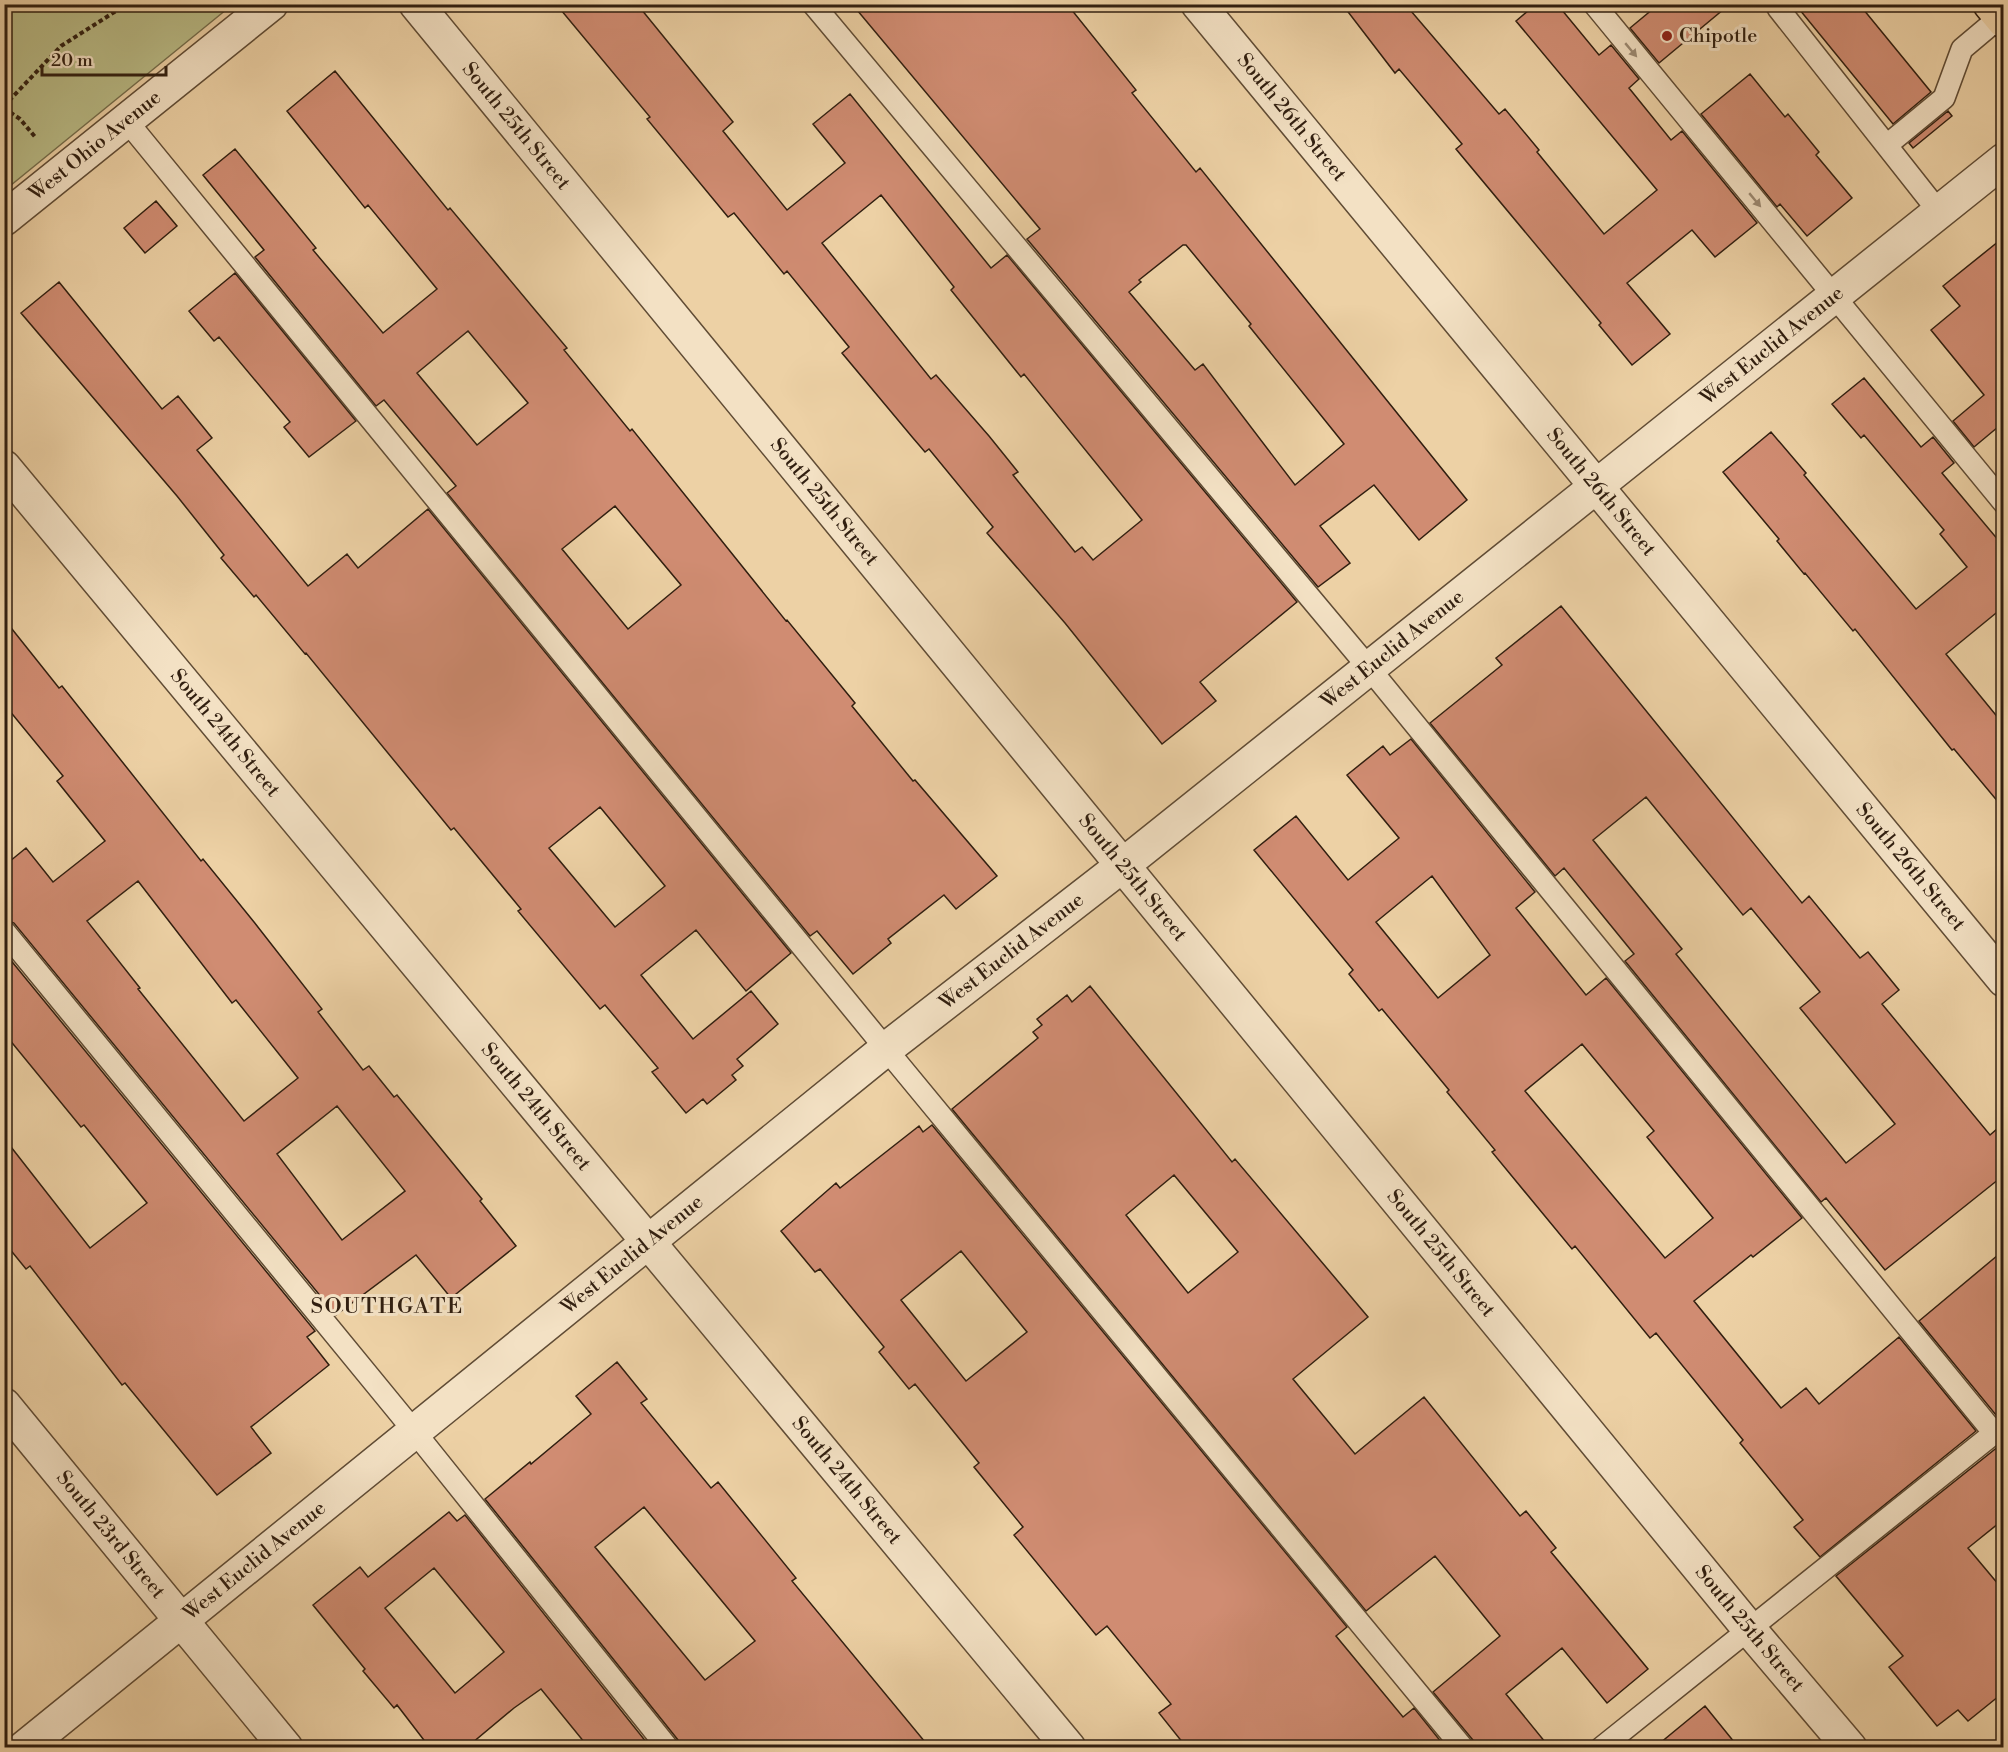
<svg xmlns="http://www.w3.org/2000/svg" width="2008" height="1752" font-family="'Libre Bodoni',serif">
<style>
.green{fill:#b9bb86;stroke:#756d4b;stroke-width:1.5}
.building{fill:#d08c72;stroke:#311f10;stroke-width:1.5;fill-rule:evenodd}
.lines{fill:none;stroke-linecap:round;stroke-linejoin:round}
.lane-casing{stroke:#604c35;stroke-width:24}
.street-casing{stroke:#604c35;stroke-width:36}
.primary-casing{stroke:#311f10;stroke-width:36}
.path{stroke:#311f10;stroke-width:4;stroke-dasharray:4.5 3;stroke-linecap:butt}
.lane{stroke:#f3e1c4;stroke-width:21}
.street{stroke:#f3e1c4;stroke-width:33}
.primary{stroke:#edd1a5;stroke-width:33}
.oneway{fill:#9c8a73}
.poi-dot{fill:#8f2418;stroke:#f3e1c4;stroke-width:2}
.labels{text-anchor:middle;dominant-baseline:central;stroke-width:6;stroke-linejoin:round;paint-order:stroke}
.poi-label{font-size:20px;fill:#311f10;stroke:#f3e1c4;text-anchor:start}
.street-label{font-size:20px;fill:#311f10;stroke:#f3e1c4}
.quarter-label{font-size:22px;letter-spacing:1.5px;fill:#311f10;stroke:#f3e1c4}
</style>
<rect width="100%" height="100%" fill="#edd1a5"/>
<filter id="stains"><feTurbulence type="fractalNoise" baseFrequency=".00333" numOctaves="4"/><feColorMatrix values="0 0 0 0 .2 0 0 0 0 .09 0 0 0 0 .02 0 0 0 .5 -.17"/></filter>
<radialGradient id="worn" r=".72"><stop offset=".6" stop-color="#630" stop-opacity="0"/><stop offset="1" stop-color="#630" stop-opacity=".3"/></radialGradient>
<!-- green -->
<path class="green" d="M5 4H232V5L5 190Z"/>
<!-- building -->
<path class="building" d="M556 4H637L733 122 723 131 787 210 845 163 813 124 850 94 991 268 1007 255 1297 602 1200 682 1216 701 1162 744 1065 623 987 533 993 527 929 449 925 452 913 438 842 353 849 347 787 271 784 274 734 213 728 217 647 119 650 117ZM881 195 954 287 951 290 1021 377 1024 374 1142 520 1093 560 1082 547 1075 552 1013 475 1018 472 989 436 936 375 931 379 822 243Z
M852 4H1067L1136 90 1132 93 1196 172 1200 168 1467 500 1419 540 1374 485 1320 526 1350 563 1318 587 1027 239 1040 229ZM1183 245H1186L1251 324 1249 326 1344 444 1295 485 1203 364 1195 370 1129 292 1141 282 1139 280Z
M1342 4H1405L1499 114 1505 109 1539 150 1537 152 1604 234 1657 190 1516 21 1536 4H1557L1599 55 1611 45 1639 79 1629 88 1671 140 1682 131 1757 223 1715 257 1692 230 1627 283 1670 334 1632 365 1599 325 1601 323 1456 149 1462 144 1399 69 1395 73Z
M1659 4H1730L1659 63 1630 28Z
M1795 4H1859L1931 92 1893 124Z
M335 71 448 210 450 208 535 310 567 348 564 350 630 431 632 429 786 621 787 620 855 703 852 706 913 781 915 780 997 876 956 909 944 895 888 939 891 943 853 974 817 931 810 936 447 493 456 486 384 400 376 406 255 257 264 250 203 175 235 149 316 248 313 250 383 333 437 289 368 205 365 208 287 111ZM468 331 528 403 477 445 417 373ZM615 506 681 585 628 629 562 549Z
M1750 74 1785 117 1788 114 1819 152 1816 155 1852 198 1807 236 1780 204 1777 207 1701 114Z
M1948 111 1952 116 1913 148 1909 143Z
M156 201 177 226 145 253 124 228Z
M2004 237V422L1974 447 1953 421 1984 395 1931 330 1960 306 1943 286Z
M235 273 356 421 309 457 284 427 290 422 219 337 214 341 189 311Z
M59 282 162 409 178 396 212 438 197 450 308 586 347 554 358 568 428 509 791 953 746 991 696 930 641 975 693 1039 751 991 778 1024 737 1059 743 1066 732 1075 736 1080 707 1104 703 1099 686 1113 652 1072 658 1068 605 1005 600 1009 518 911 521 909 454 828 451 830 306 653 305 654 256 595 254 597 221 558 224 555 177 496 21 313ZM600 807 665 886 615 927 549 848Z
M1864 378 1921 447 1933 437 1954 463 1942 473 1999 541 2004 537V613L2001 609 1946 654 2004 725V809L1954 749 1952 750 1855 629 1853 631 1805 573 1804 574 1777 541 1779 539 1723 472 1771 432 1806 473 1804 475 1916 609 1967 567 1940 534 1944 530 1864 435 1861 438 1832 404Z
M1561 606 1802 903 1809 896 1860 958 1868 952 1899 990 1882 1004 1990 1135 2004 1123V1175L1885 1270 1826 1198 1821 1202 1625 961 1634 954 1564 868 1555 876 1430 723 1502 665 1496 658ZM1646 797 1743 915 1751 908 1820 992 1800 1008 1895 1124 1846 1163 1676 954 1682 949 1593 840Z
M4 619 59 688 62 686 201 861 203 859 254 922 322 1009 318 1012 363 1070 369 1066 394 1097 397 1095 482 1199 480 1201 516 1246 451 1298 416 1255 336 1315 14 923 4 919V866L26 848 53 882 105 841 57 781 63 776 4 704ZM138 881 232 1003 236 1000 298 1078 244 1121 138 989 140 988 87 921ZM337 1106 405 1191 342 1240 277 1154Z
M1411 739 1535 892 1516 908 1586 995 1606 978 1802 1218 1753 1257 1751 1255 1694 1301 1781 1408 1806 1388 1819 1404 1899 1337 1976 1431 1820 1557 1794 1527 1803 1520 1740 1443 1743 1440 1656 1333 1650 1338 1575 1246 1572 1249 1492 1152 1495 1150 1447 1092 1449 1090 1382 1009 1379 1011 1349 974 1353 970 1254 850 1296 816 1348 880 1399 838 1347 775 1383 746 1390 755ZM1432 876 1490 955 1438 998 1376 922ZM1582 1044 1654 1131 1647 1137 1713 1218 1665 1258 1525 1091Z
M4 952 315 1331 307 1337 329 1365 251 1427 271 1453 217 1495 125 1383 122 1385 30 1266 26 1269 4 1242V1138L90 1248 147 1203 84 1125 81 1127 4 1033Z
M1090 986 1232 1162 1235 1159 1368 1317 1293 1379 1355 1454 1424 1397 1520 1516 1526 1511 1556 1548 1551 1552 1648 1669 1607 1703 1562 1648 1506 1694 1550 1748H1475L1473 1740 1433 1692 1500 1636 1435 1556 1366 1611 952 1109 1038 1038 1033 1032 1042 1025 1037 1019 1067 995 1072 1002ZM1174 1175 1238 1252 1188 1293 1126 1215Z
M932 1125 1347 1627 1336 1636 1403 1717 1414 1708 1446 1748H1187L1159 1713 1171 1704 1107 1626 1096 1635 1014 1535 1023 1527 974 1467 979 1463 915 1384 909 1389 879 1352 884 1347 820 1269 815 1272 781 1231 836 1183 840 1188 919 1126 923 1132ZM961 1251 1027 1332 966 1381 901 1300Z
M2004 1250V1414L1996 1415 1919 1321Z
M617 1362 647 1399 641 1403 711 1488 718 1482 796 1578 792 1581 930 1748H681L678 1740 485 1499 530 1462 531 1464 591 1414 576 1396ZM644 1507 755 1641 705 1680 595 1547Z
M2004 1442V1519L1968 1548 2004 1591V1692L1968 1721 1958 1710 1937 1726 1889 1667 1903 1656 1836 1576Z
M449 1512 457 1521 465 1515 651 1748H589L541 1689 514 1708 466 1748H430L397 1705 394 1708 363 1671 365 1669 313 1605 360 1567 368 1577ZM434 1568 504 1652 455 1693 385 1608Z
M1705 1706 1739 1748H1654Z"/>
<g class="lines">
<defs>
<path id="lane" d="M813 4 1369 668 1994 1433
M1594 4 2004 503
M1783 4 1778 8 1939 212
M126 120 886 1049 1463 1748
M1887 145 1944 98 1962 49 2000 17
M4 931 414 1431 668 1748
M1601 1748 2003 1426"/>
<g id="street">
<path id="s1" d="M416 4 1750 1630 1850 1748"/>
<path id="s2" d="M1198 4 2004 980"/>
<path id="s3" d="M4 219 271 4"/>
<path id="s4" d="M4 467 1069 1748"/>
<path id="s5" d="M4 1405 286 1748"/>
<path id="s6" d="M24 1748 886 1049 1123 865 2004 160"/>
</g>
<path id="primary" d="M1990 4 2004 21"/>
</defs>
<!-- lane casing -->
<use href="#lane" class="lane-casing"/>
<!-- street casing -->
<use href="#street" class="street-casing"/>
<!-- primary casing -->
<use href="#primary" class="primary-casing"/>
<!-- path -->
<path class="path" d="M4 106 61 46 127 4
M4 108 20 119 36 138"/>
<!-- lane -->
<use href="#lane" class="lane"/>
<!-- street -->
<use href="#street" class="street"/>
<!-- primary -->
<use href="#primary" class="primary"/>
</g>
<!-- one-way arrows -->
<defs><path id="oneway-solid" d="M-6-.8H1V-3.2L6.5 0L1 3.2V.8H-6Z" transform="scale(1.5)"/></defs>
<g class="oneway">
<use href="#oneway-solid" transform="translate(1631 50) rotate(50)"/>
<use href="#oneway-solid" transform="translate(1755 200) rotate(50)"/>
</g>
<!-- markers -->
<circle class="poi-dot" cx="1667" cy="36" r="6"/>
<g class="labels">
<!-- poi labels -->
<g class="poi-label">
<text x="1679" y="36">Chipotle</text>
</g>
<!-- street labels -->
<g class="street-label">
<text stroke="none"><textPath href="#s2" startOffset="147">South 26th Street</textPath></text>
<text stroke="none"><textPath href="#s1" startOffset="158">South 25th Street</textPath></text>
<text stroke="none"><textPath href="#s3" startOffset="117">West Ohio Avenue</textPath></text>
<text stroke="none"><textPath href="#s6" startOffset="2241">West Euclid Avenue</textPath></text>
<text stroke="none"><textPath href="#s2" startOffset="633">South 26th Street</textPath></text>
<text stroke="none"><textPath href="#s1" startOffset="644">South 25th Street</textPath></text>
<text stroke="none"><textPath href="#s6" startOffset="1755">West Euclid Avenue</textPath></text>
<text stroke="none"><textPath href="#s4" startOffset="346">South 24th Street</textPath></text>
<text stroke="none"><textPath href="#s2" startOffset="1119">South 26th Street</textPath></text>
<text stroke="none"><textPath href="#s1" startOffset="1130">South 25th Street</textPath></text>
<text stroke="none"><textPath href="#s6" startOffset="1269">West Euclid Avenue</textPath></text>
<text stroke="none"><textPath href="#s4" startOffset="832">South 24th Street</textPath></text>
<text stroke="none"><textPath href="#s1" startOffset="1616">South 25th Street</textPath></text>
<text stroke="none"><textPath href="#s6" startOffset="783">West Euclid Avenue</textPath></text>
<text stroke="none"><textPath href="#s4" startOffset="1318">South 24th Street</textPath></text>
<text stroke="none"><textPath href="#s5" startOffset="168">South 23rd Street</textPath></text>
<text stroke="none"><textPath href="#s6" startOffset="297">West Euclid Avenue</textPath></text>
<text stroke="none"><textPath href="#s1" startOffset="2102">South 25th Street</textPath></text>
</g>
<!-- quarter labels -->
<g class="quarter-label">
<text x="387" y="1306">SOUTHGATE</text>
</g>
</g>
<!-- margin -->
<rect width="2008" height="1752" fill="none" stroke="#edd1a5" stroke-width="24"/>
<rect x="6" y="6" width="1996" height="1740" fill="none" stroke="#311f10" stroke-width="3"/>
<rect x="12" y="12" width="1984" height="1728" fill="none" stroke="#311f10" stroke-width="1.5"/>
<!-- scale -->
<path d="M42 66v9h124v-9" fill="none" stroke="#311f10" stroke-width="3"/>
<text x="51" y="66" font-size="18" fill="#311f10" stroke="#f3e1c4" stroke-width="4.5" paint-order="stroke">20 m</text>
<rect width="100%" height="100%" filter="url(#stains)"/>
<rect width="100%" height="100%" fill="url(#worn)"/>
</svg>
